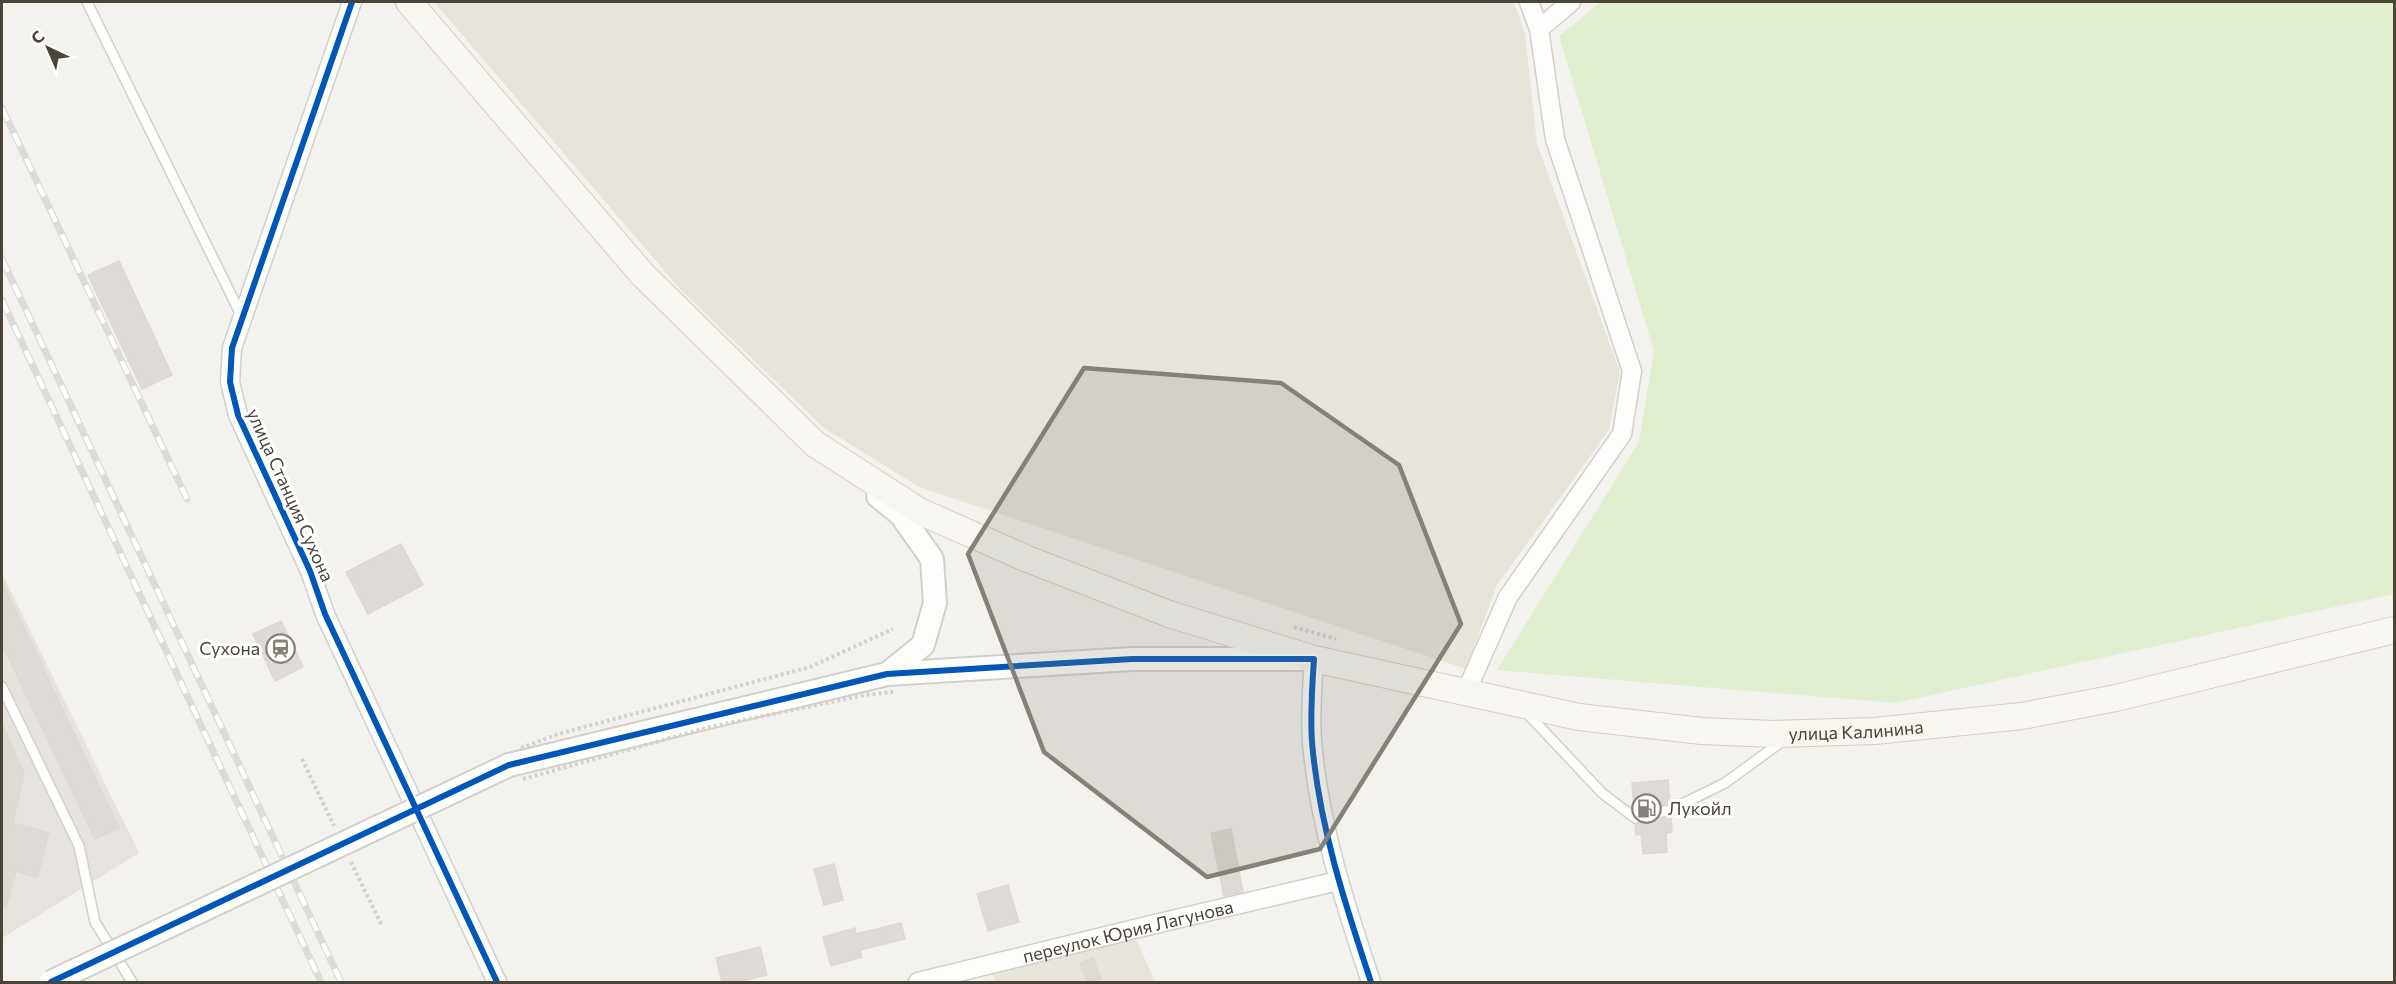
<svg xmlns="http://www.w3.org/2000/svg" width="2396" height="984" font-family="Commissioner,sans-serif">
<style>
.residential{fill:#e7e4dc}
.industrial{fill:#e6e2de}
.green{fill:#e1eecf}
.building{fill:#dedbd6;stroke:#dcd9d4;stroke-width:1.5}
.lines{fill:none;stroke-linecap:round;stroke-linejoin:round}
.service-casing{stroke:#d2d0cb;stroke-width:12}
.minor-casing{stroke:#d2d0cb;stroke-width:21}
.tertiary-casing{stroke:#d2d0cb;stroke-width:26}
.secondary-casing{stroke:#d3cfc5;stroke-width:28}
.path{stroke:#d3d2cc;stroke-width:4;stroke-dasharray:3 3;stroke-linecap:butt}
.service{stroke:#fdfdfc;stroke-width:9}
.minor{stroke:#fdfdfc;stroke-width:18}
.tertiary{stroke:#fdfdfc;stroke-width:22}
.secondary{stroke:#f7f6f1;stroke-width:26}
.rail-casing{stroke:#dbdbda;stroke-width:7}
.rail{stroke:#fff;stroke-width:4.5;stroke-dasharray:14;stroke-linecap:butt}
.tertiary-bridge-casing{stroke:#d2d0cb;stroke-width:26;stroke-linecap:butt}
.path-bridge{stroke:#d3d2cc;stroke-width:4;stroke-dasharray:3 3;stroke-linecap:butt}
.tertiary-bridge{stroke:#fdfdfc;stroke-width:22}
.cycleway-casing{stroke:#fff;stroke-width:10}
.cycleway{stroke:#0057b8;stroke-width:6}
.marked{fill:#868178;fill-opacity:0.2;stroke:#868178;stroke-width:4.5;stroke-linejoin:round}
.labels{text-anchor:middle;dominant-baseline:central;stroke-width:6;stroke-linejoin:round;paint-order:stroke}
.street-label{font-size:18px;fill:#4b4439;stroke:#fff}
.poi-label{font-size:18px;fill:#4b4439;stroke:#fff;text-anchor:end}
</style>
<rect width="100%" height="100%" fill="#f4f2ee"/>
<!-- residential -->
<path class="residential" d="M434 2H1514L1525 33 1537 144 1620 372 1609 430 1497 585 1466 669 919 487 824 428 681 290Z
M1134 934 1155 982H995L990 970Z"/>
<!-- industrial -->
<path class="industrial" d="M2 573 139 853 2 938Z"/>
<!-- green -->
<path class="green" d="M1601 2H2394V594L1895 703 1497 670 1639 442 1654 351 1559 36Z"/>
<!-- building -->
<path class="building" d="M119 261 172 375 142 389 88 275Z
M401 544 423 585 368 614 346 572Z
M2 582 119 828 95 839 2 644Z
M281 621 303 667 275 681 253 634Z
M2 723 24 773 13 823 49 833 37 877 16 871 6 907 2 906Z
M1668 780 1670 803 1637 811 1634 809 1632 783Z
M1671 817 1672 832 1666 833 1667 852 1643 854 1641 834 1636 835 1635 825Z
M1231 829 1243 892 1224 896 1211 833Z
M834 864 843 900 824 905 814 869Z
M1008 885 1019 922 988 931 977 894Z
M901 923 905 939 860 950 862 957 831 966 823 937 855 928 856 934Z
M760 947 767 975 738 982H722L716 958Z
M1093 958 1101 979 1087 982 1080 963Z"/>
<g class="lines">
<defs>
<path id="service" d="M87 2 242 317
M2 687 79 846 95 922 132 982
M1526 712 1602 793 1635 818 1670 810 1725 783 1784 740"/>
<g id="minor">
<path d="M352 2 232 348 230 382 238 415 310 571 325 614 497 982"/>
<path d="M1539 29 1571 2"/>
<path d="M1314 659C1312 687 1310 714 1312 742 1319 825 1345 904 1371 982"/>
<path d="M1466 692 1508 597 1622 434 1632 371 1555 139 1539 29 1529 2"/>
<path id="s1" d="M918 982 1151 925 1338 881"/>
</g>
<path id="tertiary" d="M878 496 901 515 932 559 935 603 923 645 887 674
M509 765 887 674 1132 659H1301"/>
<g id="secondary">
<path id="s2" d="M409 2 642 274 815 444 919 511 1025 558 1169 614 1314 659 1579 717 1702 731 1774 734 1874 731 2022 716 2116 698 2394 630"/>
</g>
</defs>
<!-- service casing -->
<use href="#service" class="service-casing"/>
<!-- minor casing -->
<use href="#minor" class="minor-casing"/>
<!-- tertiary casing -->
<use href="#tertiary" class="tertiary-casing"/>
<!-- secondary casing -->
<use href="#secondary" class="secondary-casing"/>
<!-- path -->
<path class="path" d="M1294 627 1336 639
M302 759 334 826
M351 862 382 926"/>
<!-- service -->
<use href="#service" class="service"/>
<!-- minor -->
<use href="#minor" class="minor"/>
<!-- tertiary -->
<use href="#tertiary" class="tertiary"/>
<!-- secondary -->
<use href="#secondary" class="secondary"/>
<defs>
<path id="rail" d="M2 108 187 499
M2 259 341 982
M2 300 321 982"/>
</defs>
<!-- rail casing -->
<use href="#rail" class="rail-casing"/>
<!-- rail -->
<use href="#rail" class="rail"/>
<defs>
<path id="tertiary-bridge" d="M51 982 509 765"/>
</defs>
<!-- tertiary-bridge casing -->
<use href="#tertiary-bridge" class="tertiary-bridge-casing"/>
<!-- path-bridge -->
<path class="path-bridge" d="M521 748 558 734 810 667 893 629
M523 779 710 727 865 695 893 692"/>
<!-- tertiary-bridge -->
<use href="#tertiary-bridge" class="tertiary-bridge"/>
<defs>
<path id="cycleway" d="M352 2 232 348 230 382 238 415 310 571 325 614 497 982
M51 982 509 765 887 674 1132 659H1314C1312 687 1310 714 1312 742 1319 825 1345 904 1371 982"/>
</defs>
<!-- cycleway casing -->
<use href="#cycleway" class="cycleway-casing"/>
<!-- cycleway -->
<use href="#cycleway" class="cycleway"/>
</g>
<!-- marked area -->
<path class="marked" d="M1084 368 1281 383 1399 465 1461 624 1320 849 1207 877 1044 752 968 554Z"/>
<!-- icons -->
<defs>
<symbol id="station-ring" viewBox="-11 -11 22 22"><circle r="9.5" fill="#fff" stroke="#868178" stroke-width="1.5"/><path d="M-3-6H3Q5-6 5-4V2Q5 4 3 4L4.5 6H3L1.5 4h-3L-3 6H-4.5L-3 4Q-5 4-5 2V-4Q-5-6-3-6ZM-3.5-4v3h7v-3ZM-3.5 1v1.5H-2V1ZM2 1v1.5H3.5V1Z" fill="#868178"/></symbol>
<symbol id="fuel-ring" viewBox="-11 -11 22 22"><circle r="9.5" fill="#fff" stroke="#868178" stroke-width="1.5"/><path d="M-5.5-6h7V0h2V4h1.3V-2.5L3-4.5l.8-.8L6-3V5H2.5V1h-1V6h-7ZM-4.2-4.7v3.2H.2V-4.7Z" fill="#868178"/></symbol>
</defs>
<g fill-rule="evenodd">
<use href="#station-ring" x="264" y="632" width="33" height="33"/>
<use href="#fuel-ring" x="1630" y="792" width="33" height="33"/>
</g>
<g class="labels">
<!-- street labels -->
<g class="street-label">
<text transform="translate(291 495) rotate(66)">улица Станция Сухона</text>
<text stroke="none"><textPath href="#s2" startOffset="1696">улица Калинина</textPath></text>
<text stroke="none"><textPath href="#s1" startOffset="216">переулок Юрия Лагунова</textPath></text>
</g>
<!-- poi labels -->
<g class="poi-label">
<text x="260" y="648">Сухона</text>
<text x="1668" y="808" text-anchor="start">Лукойл</text>
</g>
</g>
<!-- border -->
<rect width="2396" height="984" fill="none" stroke="#4b4439" stroke-width="6"/>
<!-- north arrow -->
<g transform="translate(48 48) rotate(316)" stroke="#ffffff" stroke-width="4.5" paint-order="stroke">
<path d="M0-4.5L10 22L0 15L-10 22Z" fill="#4b4439"/>
<text y="-9" font-size="16" font-weight="bold" text-anchor="middle" fill="#4b4439">С</text>
</g>
</svg>
